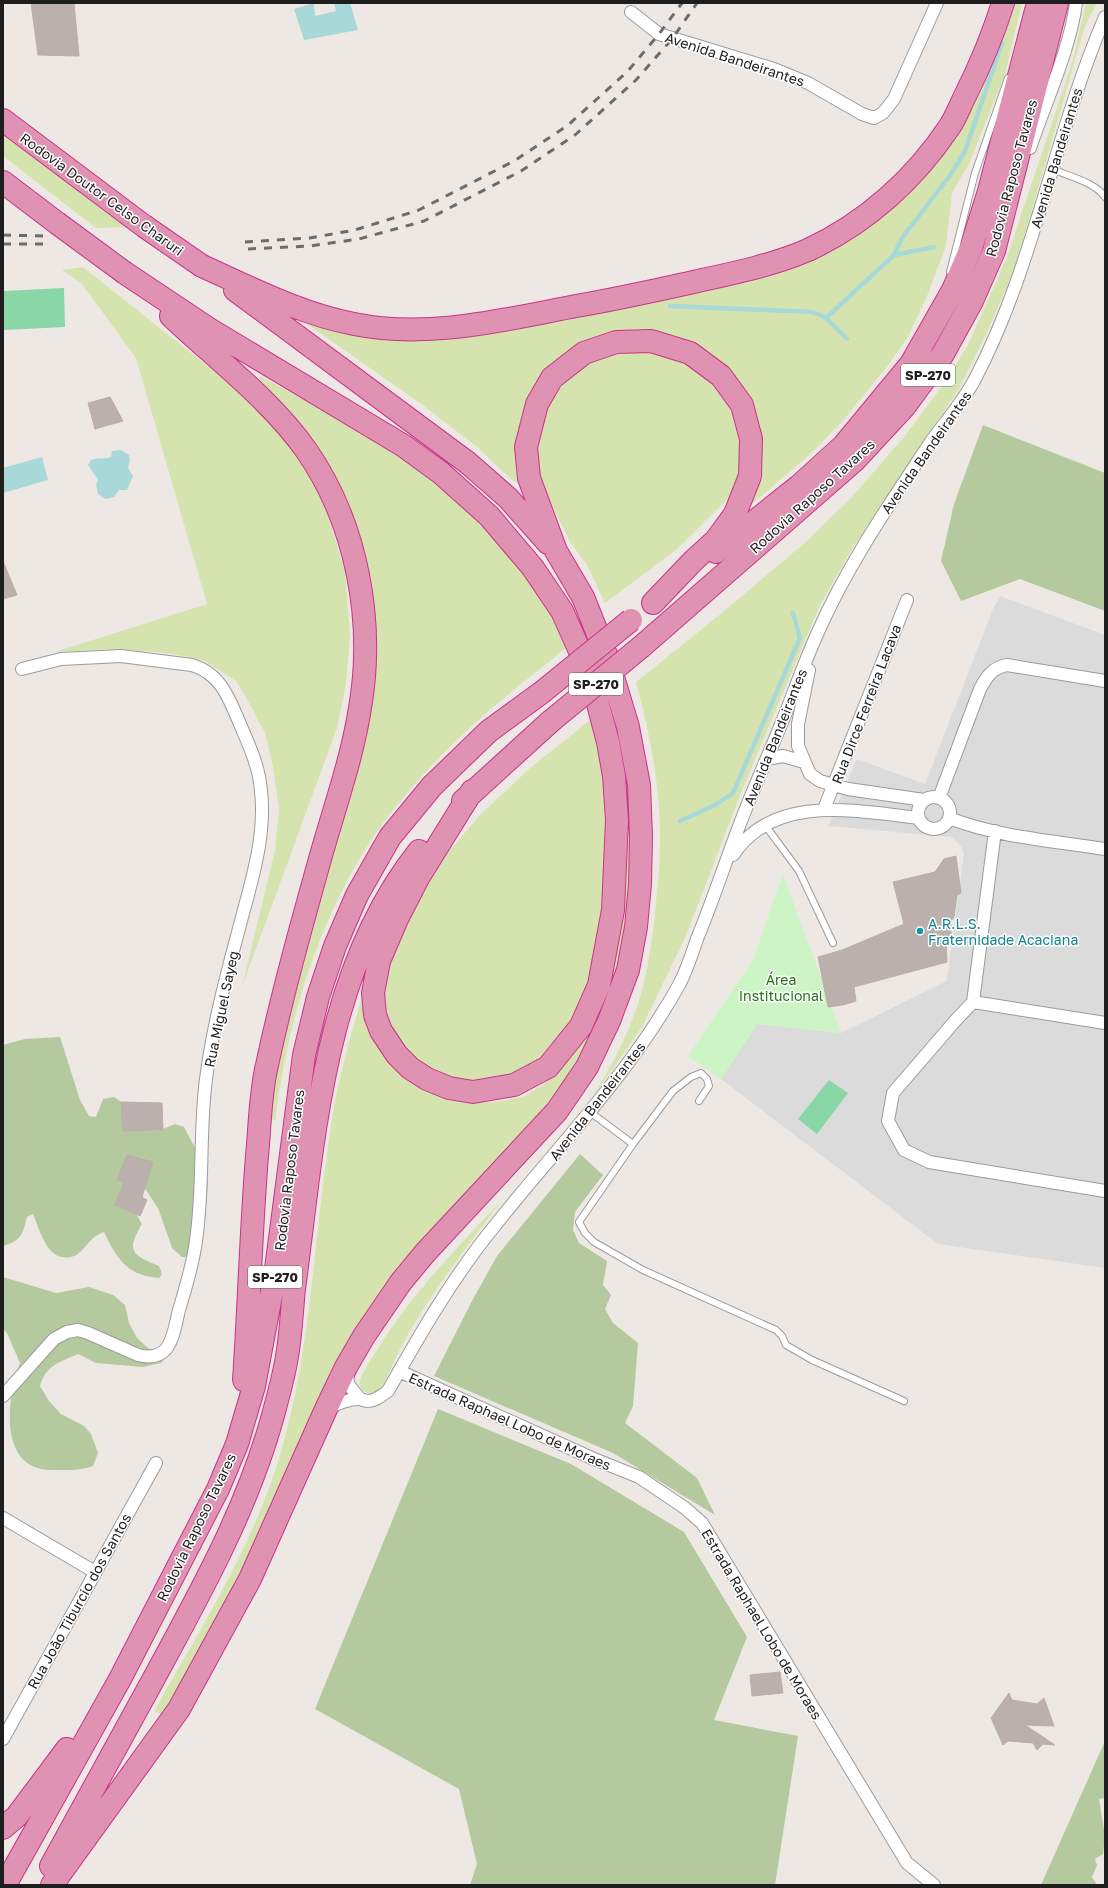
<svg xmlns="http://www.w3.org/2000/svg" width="1108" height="1888" font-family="'Golos Text',sans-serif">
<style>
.residential{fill:#dbdbdb}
.grass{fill:#d5e4ae}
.forest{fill:#b4c99d}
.park{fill:#ccf4c5}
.pitch{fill:#89d6a6}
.water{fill:#a8d8d7}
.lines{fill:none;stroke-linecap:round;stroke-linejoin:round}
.stream{stroke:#a8d8d7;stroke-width:4.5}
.building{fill:#bbb0ae;stroke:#beada8}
.lane-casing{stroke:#9b9b9b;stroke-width:8}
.street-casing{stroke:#9b9b9b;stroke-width:14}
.highway-casing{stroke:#ca338a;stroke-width:24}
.lane{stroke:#fff;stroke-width:6}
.street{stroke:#fff;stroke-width:12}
.highway{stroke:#df92b2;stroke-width:22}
.rail{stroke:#6c6c6c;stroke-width:3;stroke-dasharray:8 8;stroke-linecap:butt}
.highway-bridge-casing{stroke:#ca338a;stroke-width:24;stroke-linecap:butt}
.highway-bridge{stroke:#df92b2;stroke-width:22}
.culture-dot{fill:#0f9aa8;stroke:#fff;stroke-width:1.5}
.labels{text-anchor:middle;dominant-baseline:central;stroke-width:3;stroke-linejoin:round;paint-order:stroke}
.shield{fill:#fff;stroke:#626262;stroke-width:1}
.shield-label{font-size:13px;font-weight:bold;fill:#1e1e1e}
.street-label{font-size:14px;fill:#1e1e1e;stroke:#fff}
.culture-label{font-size:14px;fill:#0d838f;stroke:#fff;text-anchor:start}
.park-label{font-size:14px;fill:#237215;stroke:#fff}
</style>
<rect width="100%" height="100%" fill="#eee8e4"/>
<!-- residential -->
<path class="residential" d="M1000 596 1105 635V1268L938 1244 721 1079 757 1024 841 1033 947 981 964 853 960 845 952 837 828 826 857 759 925 784 993 609Z"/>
<!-- grass -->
<path class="grass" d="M1010 3H1022L1005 74 969 164 952 193 946 246 927 296 908 337 886 368 841 423 807 457 746 509C756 487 768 455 759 431 753 414 744 397 736 380L632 333 538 386 523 413 516 448 517 470 520 483 514 482 476 446 424 406 296 316 359 333 743 277 912 185Z
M1086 3H1097L1085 26 1027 227 1012 274 986 335 960 387 850 552 820 605 743 788 685 938 642 1027 592 1098C607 1073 622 1047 632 1020 646 986 651 949 655 913 657 890 660 867 660 844 661 789 650 734 636 682L723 612 808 540 851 498 904 437 943 385 968 345 1007 257 1072 63Z
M3 135 130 227 96 228 3 156Z
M83 267 248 398 283 437 313 482 328 515 345 572 350 634 346 684 337 728 242 987 275 850 279 809 273 767 265 733 246 697 236 681 203 660 168 653 116 649 55 652 207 604 136 358 82 284 62 270Z
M652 348 681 357 709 374 733 402 745 460 738 489 676 550 605 603 587 565 570 542 538 477 535 450 541 420 553 396 572 374 596 357 623 349Z
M260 376 398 451 468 507 531 577 571 644C528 679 482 713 443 754 416 782 389 812 368 845 316 927 287 1025 275 1121L270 1119 274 1080 284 1022 351 780 358 543 259 383 258 380Z
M618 707 632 769 630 917 611 1002 568 1084 403 1270 245 1573 196 1663 161 1714 154 1711C204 1623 260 1535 285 1437 314 1327 315 1213 335 1101 342 1064 353 1027 364 991L367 1019 440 1095 468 1103 495 1102 523 1097 546 1083 566 1061 608 981 607 714Z
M594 717 607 771V892L594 966 576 1014 550 1053 513 1079 471 1085 423 1068 406 1052 389 1028 383 1005 384 977 393 951 414 906 444 857 481 814 530 768Z
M501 1201C461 1256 416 1310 389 1373 387 1380 384 1385 378 1390 371 1396 358 1392 360 1381 363 1370 378 1349 384 1339 419 1286 458 1247 501 1201Z"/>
<!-- forest -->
<path class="forest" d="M983 425 1105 473V611L1020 579 961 601 941 561 954 504Z
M60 1037 80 1100 89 1116 96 1117 103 1099 114 1097 129 1107 139 1125 147 1131H158L175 1124 184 1127 203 1163 208 1183 205 1219 198 1247 191 1257H182L172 1248 158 1208 144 1187 135 1212 142 1224C125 1252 133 1255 159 1266L162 1274 159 1278C126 1275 117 1259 104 1232 93 1235 87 1246 79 1253 76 1256 74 1256 70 1257 47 1262 40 1230 33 1214L27 1217C22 1235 22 1240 3 1246V1045L25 1039Z
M580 1154 603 1175 575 1212 573 1230 579 1243 607 1261 603 1285 611 1295 605 1309 613 1323 638 1343 633 1406 625 1423 697 1478 715 1515 613 1453 434 1376 472 1301 497 1256Z
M3 1277 56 1293 89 1287 113 1295 125 1305 129 1323 137 1338 148 1348 166 1357 161 1363 143 1367 96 1363 78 1354C60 1362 46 1365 40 1386L49 1401 61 1414 84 1426 91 1434 98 1453 93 1466C79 1471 66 1470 51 1470 0 1469 5 1404 20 1363L7 1333 3 1329Z
M438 1409 571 1464 684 1532 747 1637 714 1720 798 1736 775 1885H470L477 1864 459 1789 315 1709Z
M1105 1741V1798L1099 1799 1105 1836 1103 1854 1095 1859 1097 1865 1092 1877 1097 1885H1041Z"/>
<!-- park -->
<path class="park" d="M783 874 841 1033 757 1024 721 1079 688 1056 753 960Z"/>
<!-- pitch -->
<path class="pitch" d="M64 288 65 327 4 330 3 291Z
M829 1080 848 1093 817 1134 798 1119Z"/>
<!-- water -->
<path class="water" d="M314 3 315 16 336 11 334 3H350L358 30 304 40 294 9Z
M121 450 129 455 130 461 128 468 133 476 127 490H119L114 497 106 499 98 494 96 484 98 480 88 465 91 460C98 457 103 460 111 457L112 451Z
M42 457 48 480 3 493V468Z"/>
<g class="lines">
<!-- stream -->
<path class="stream" d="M894 255 934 247
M670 306 813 312 826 318 847 339
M826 318 894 255 902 238 951 174 965 151 1002 43
M680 821 715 805 733 793 800 638 793 613"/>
</g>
<!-- building -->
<path class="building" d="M31 3H74L79 56 38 55Z
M110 397 123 421 95 429 88 403Z
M3 561 17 595 3 599Z
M956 856 961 893 957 895 954 917 951 921V937L946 938 947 962 854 987 856 1001 843 1005 828 1007 818 957 842 950 904 924 893 882 935 872 944 859Z
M121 1102 162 1103 163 1130 123 1131Z
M127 1155 153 1162 142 1197 147 1200 140 1216 115 1205 124 1182 117 1180Z
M780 1672 783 1693 752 1696 750 1675Z
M1009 1693 1012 1700 1037 1704 1044 1698 1054 1726 1025 1725 1055 1745 1043 1744 1037 1750 1033 1743 1008 1741 1003 1745 991 1718Z"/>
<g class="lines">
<defs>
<path id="lane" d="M1052 169C1068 176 1095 182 1105 197
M950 272 975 173 1008 78
M765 825 799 871 833 943
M699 1101 709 1086 707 1079 701 1073 691 1077 673 1091 633 1144 579 1222 585 1233 594 1242 643 1270 776 1330 782 1336 786 1345 812 1360 904 1401
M590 1112 633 1144"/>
<path id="street" d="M631 12 659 34 774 69 808 83 862 114 874 118 883 113 894 99 937 3
M1030 148C1045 103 1070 50 1076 3
M809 670 798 724V746L810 774 820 781 848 789 924 800
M767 759 783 756 804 762
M918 813a16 16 0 1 1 32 0a16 16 0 1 1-32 0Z
M939 798 980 689C987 676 992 668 1007 665L1105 681
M824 809 907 600
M949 818C998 837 1053 841 1105 849
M995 831 973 1002 955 1021 893 1093 888 1121 904 1150 929 1162 1105 1191
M733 855C774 793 856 811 919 818
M973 1002 1105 1023
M347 1370 348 1384 360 1399
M399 1371 594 1459 639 1477 685 1508 702 1523 907 1863 934 1885
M3 1396 54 1339 67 1332 78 1330 88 1333 138 1355C149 1358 159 1357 166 1349 174 1339 176 1322 179 1310 186 1287 193 1264 196 1241 204 1187 199 1132 206 1079 213 1025 227 973 241 921 252 879 266 836 261 791 259 764 247 741 237 717 227 693 218 673 192 665L121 656 61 659 22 669
M326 1409C337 1404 347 1399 359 1399 362 1399 365 1401 368 1401 376 1401 382 1395 388 1391 419 1336 450 1282 489 1233 554 1150 629 1076 680 983 687 969 692 954 697 939 712 903 724 866 738 829 751 794 766 761 780 727 793 695 804 663 818 632 848 564 889 505 930 443 945 422 963 402 975 379 1035 264 1054 135 1105 17
M3 1518 95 1572
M3 1739 156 1463"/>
<path id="highway" d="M3 120 144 226
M3 182 57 223
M202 266C251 288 301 314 354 324 428 339 503 320 576 306 617 299 657 290 698 281 735 273 773 265 808 250 866 223 915 179 950 126 956 117 960 106 965 96 980 66 993 35 1003 3
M125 273 209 329 404 446 441 473 489 516 533 568 562 611 590 674 608 742 614 776 617 820 613 910 599 985 581 1026 548 1067 514 1085 473 1092 449 1088 427 1079 410 1068 397 1055 381 1031 375 1015 373 993 379 961 397 919 418 878 472 791
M235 290 468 463 508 498 548 543
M171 316C214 357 272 401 306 450 357 523 375 621 360 708 352 759 334 809 320 859 301 927 282 995 267 1065 260 1094 260 1126 257 1156 251 1231 249 1306 244 1380
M716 552 799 486 844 445 911 364 953 290 971 248 989 191 1038 3
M641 647 854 461 905 406 943 354 972 301 994 251 1057 3
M463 801 551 721
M3 1828 17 1816 67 1749
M51 1866C87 1801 123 1735 159 1669 203 1588 247 1508 272 1419 278 1397 285 1373 288 1350 291 1330 292 1309 294 1289 314 1142 322 973 419 851
M5 1885 120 1679 218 1489 237 1444 254 1386 276 1269 304 1055 318 997 335 946 357 895 390 837 432 786 489 731 541 693
M52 1885 179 1709 250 1579 326 1409 346 1367 364 1336 401 1282 425 1253 557 1111 587 1067 609 1021 628 970 636 927 640 884 641 836 639 785 628 727 607 657 583 597 556 551 529 478 526 447 537 404 552 378 584 353 616 342 651 341 690 353 721 376 742 405 751 439 750 476 735 514 716 540 693 561 653 603"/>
</defs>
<!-- lane casing -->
<use href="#lane" class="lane-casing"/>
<!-- street casing -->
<use href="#street" class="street-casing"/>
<!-- highway casing -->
<use href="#highway" class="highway-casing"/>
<!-- lane -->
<use href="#lane" class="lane"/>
<!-- street -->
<use href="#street" class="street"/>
<!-- highway -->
<use href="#highway" class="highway"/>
<!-- rail -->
<path class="rail" d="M3 235 45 236
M245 242 310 238 355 230 419 210 514 161 567 126 627 72 659 34 682 3
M3 244H47
M248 249 310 246 359 239 424 221 521 171 575 135 636 80 672 39 697 3"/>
<defs>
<path id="highway-bridge" d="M57 223 125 273
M144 226 202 266
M541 693 631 620
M551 721 641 647"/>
</defs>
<!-- highway-bridge casing -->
<use href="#highway-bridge" class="highway-bridge-casing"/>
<!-- highway-bridge -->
<use href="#highway-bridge" class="highway-bridge"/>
</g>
<!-- markers -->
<circle class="culture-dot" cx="920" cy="931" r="4"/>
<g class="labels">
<!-- shield labels -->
<g class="shield">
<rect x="901" y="364" width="54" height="22" rx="3"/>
<rect x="569" y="673" width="54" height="22" rx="3"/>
<rect x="248" y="1266" width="54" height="22" rx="3"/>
</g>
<g class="shield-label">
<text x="928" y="375">SP-270</text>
<text x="596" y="684">SP-270</text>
<text x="275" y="1277">SP-270</text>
</g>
<!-- street labels -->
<g class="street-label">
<text transform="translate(735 59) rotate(18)">Avenida Bandeirantes</text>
<text transform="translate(1056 158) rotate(-73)">Avenida Bandeirantes</text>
<text transform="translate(1011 178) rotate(-75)">Rodovia Raposo Tavares</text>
<text transform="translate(102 194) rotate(36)">Rodovia Doutor Celso Charuri</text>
<text transform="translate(926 452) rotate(-55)">Avenida Bandeirantes</text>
<text transform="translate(812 496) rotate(-42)">Rodovia Raposo Tavares</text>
<text transform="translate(866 704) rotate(-69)">Rua Dirce Ferreira Lacava</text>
<text transform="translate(775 737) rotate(-68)">Avenida Bandeirantes</text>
<text transform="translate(221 1009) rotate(-78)">Rua Miguel Sayeg</text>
<text transform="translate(597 1101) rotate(-52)">Avenida Bandeirantes</text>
<text transform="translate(289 1170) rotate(-83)">Rodovia Raposo Tavares</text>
<text transform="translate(510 1421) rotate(24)">Estrada Raphael Lobo de Moraes</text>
<text transform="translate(196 1527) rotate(-64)">Rodovia Raposo Tavares</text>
<text transform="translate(79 1601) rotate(-61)">Rua João Tiburcio dos Santos</text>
<text transform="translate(762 1624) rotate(59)">Estrada Raphael Lobo de Moraes</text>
</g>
<!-- culture labels -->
<g class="culture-label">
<text x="928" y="923">A.R.L.S.<tspan x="928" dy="16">Fraternidade Acaciana</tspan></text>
</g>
<!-- park labels -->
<g class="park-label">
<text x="781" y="979">Área<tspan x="781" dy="16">Institucional</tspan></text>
</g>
</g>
<!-- border -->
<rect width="1108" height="1888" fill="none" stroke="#1e1e1e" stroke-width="8"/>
</svg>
